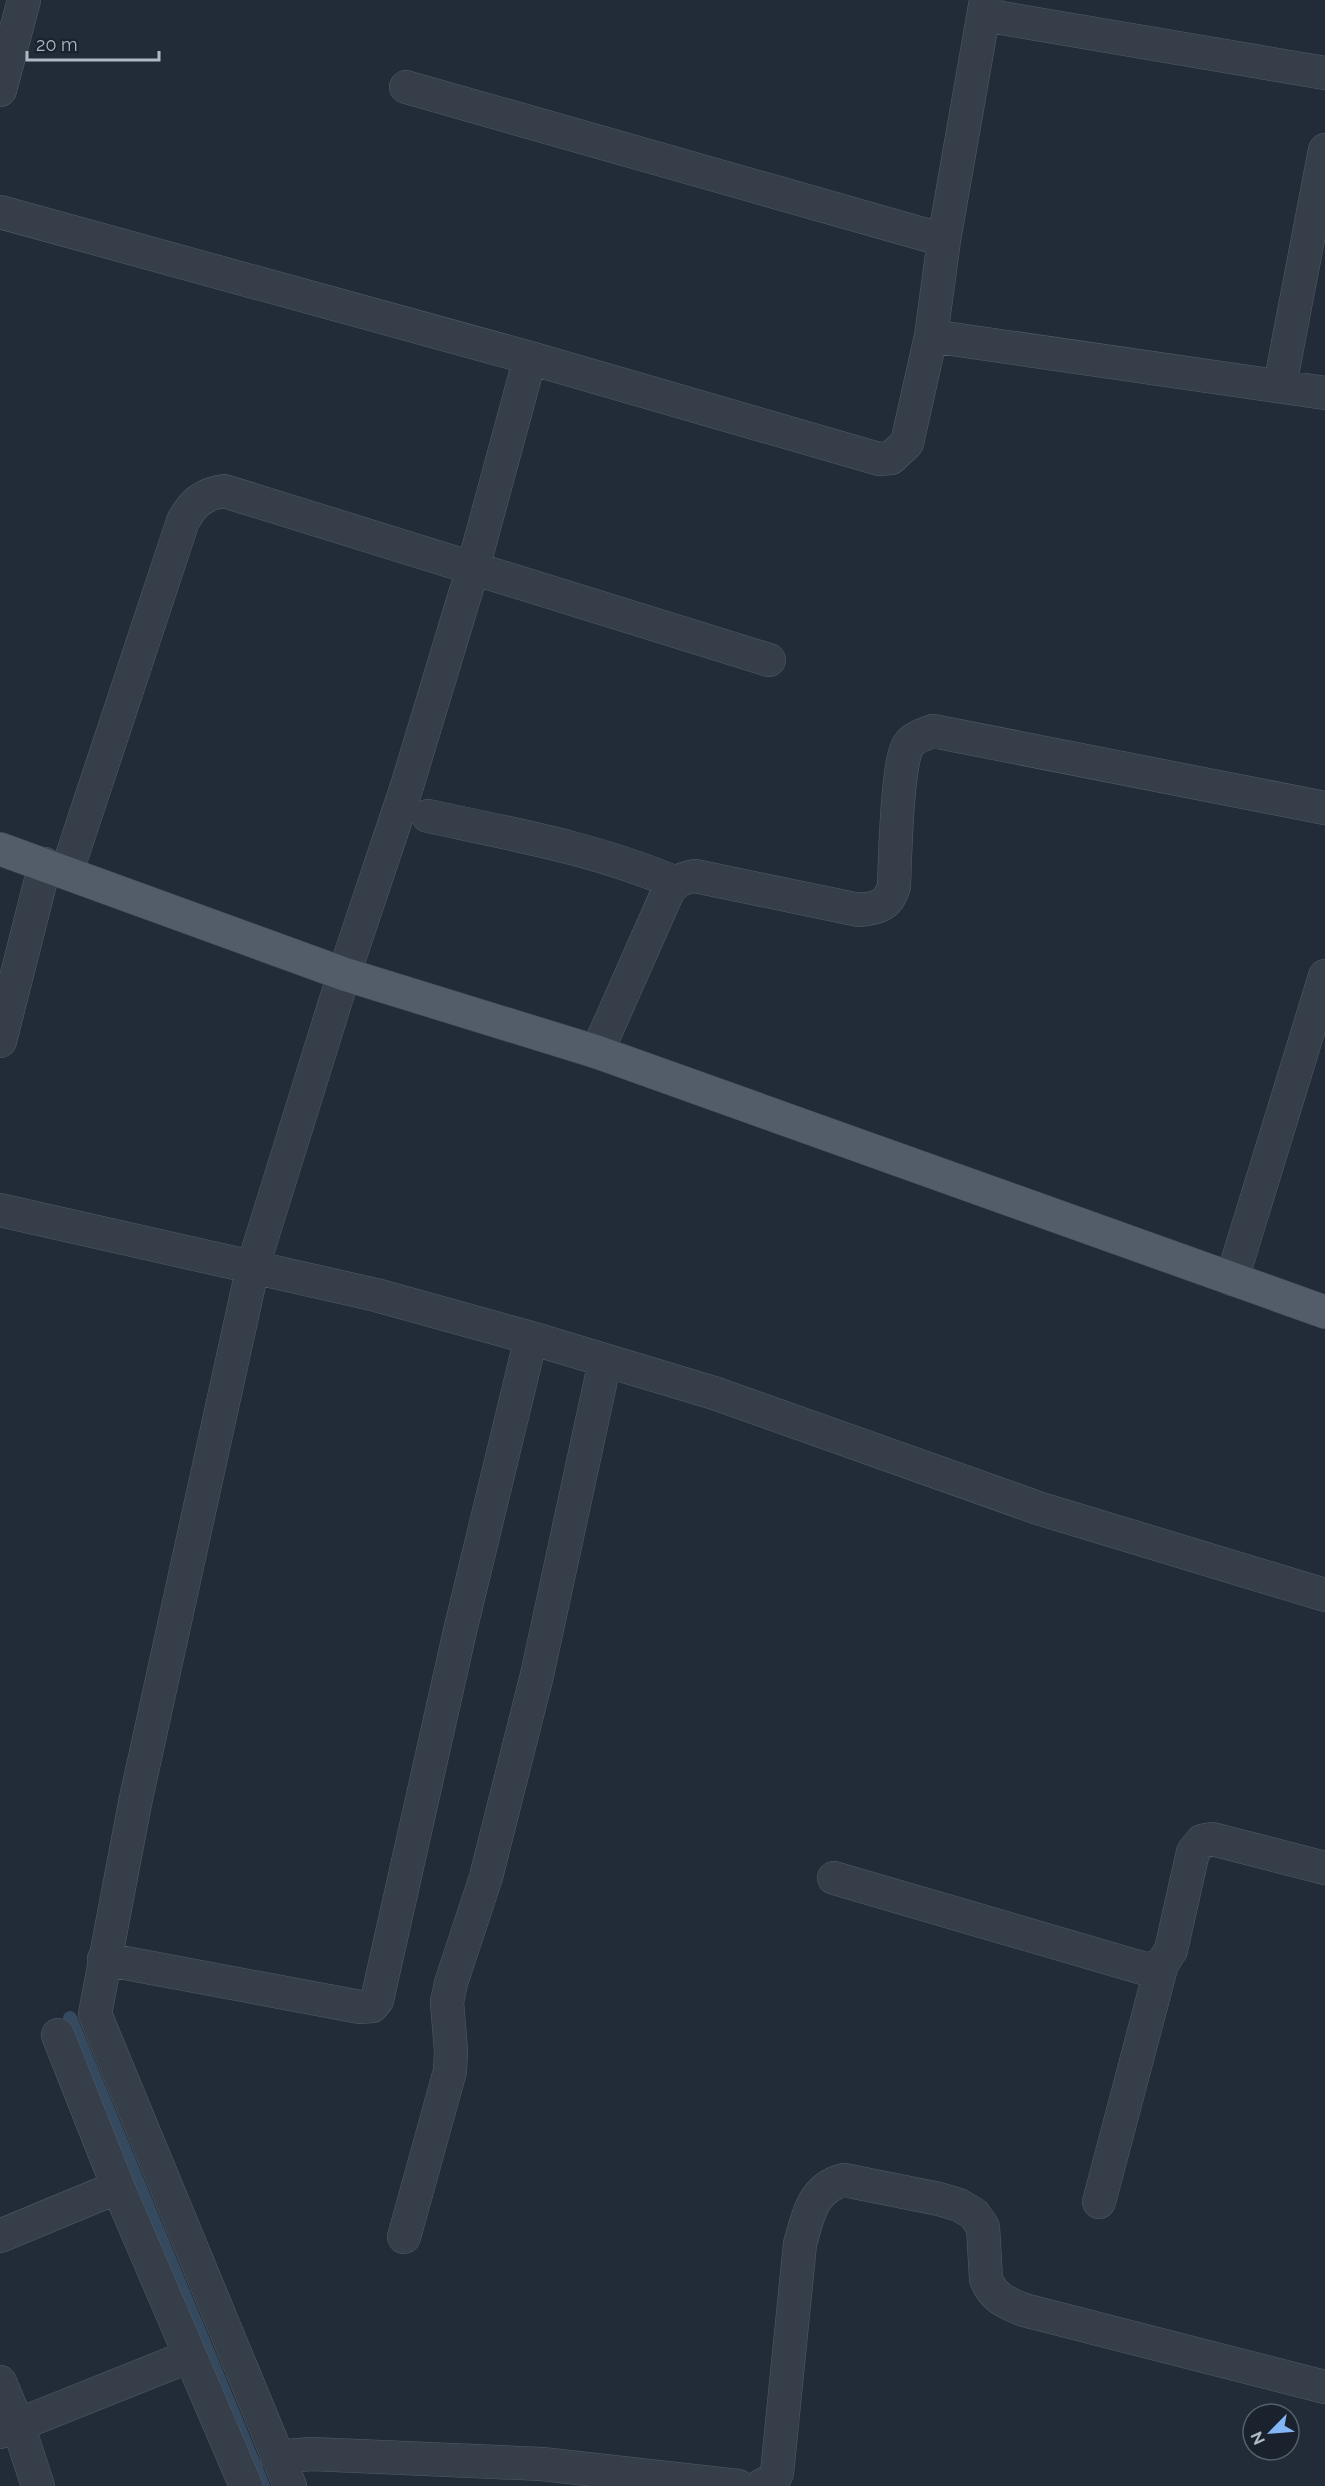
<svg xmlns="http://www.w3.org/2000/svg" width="1325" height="2486" font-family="Raleway,sans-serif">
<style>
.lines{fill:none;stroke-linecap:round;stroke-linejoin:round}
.stream{stroke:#35495f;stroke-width:14}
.minor-casing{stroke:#525c66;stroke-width:34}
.major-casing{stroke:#3e4752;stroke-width:34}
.minor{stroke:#353e49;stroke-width:33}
.major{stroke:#535d69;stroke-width:33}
</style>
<rect width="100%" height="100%" fill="#212c38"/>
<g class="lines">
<!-- stream -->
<path class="stream" d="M70 2018 263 2486"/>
<defs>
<path id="minor" d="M984 15 1325 73
M406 87 944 240 931 336 1325 393
M0 90 24 0
M0 212 530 358 879 459 891 458 907 443 931 336
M944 240 986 0
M1280 385 1325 150
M428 816C512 834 597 849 676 883
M67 871 183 521C193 503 203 494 224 491L769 660
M0 1041 45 864
M597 1052 666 896C672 883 681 878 695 876L859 910C878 908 888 906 894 886 895 862 897 758 909 744 915 737 925 734 933 731L1325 808
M0 1210 376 1295 531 1338 714 1393 1041 1509 1325 1595
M1232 1279 1325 976
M834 1878 1149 1970 1162 1964 1171 1950 1193 1852 1202 1841 1212 1839 1325 1868
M104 1959 360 2007 372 2006 377 2000 460 1631 531 1338
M58 2035 118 2187 246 2486
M1099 2202 1162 1964
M0 2236 118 2187
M404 2237 450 2071 451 2051 447 2002 451 1983 486 1877 537 1675 605 1361
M0 2382 18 2425 38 2486
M0 2432 190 2356
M277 2457 311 2454 542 2464 738 2486
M290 2486 95 2014 135 1803 253 1266 344 974 407 786 473 568 530 358
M761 2486 774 2479 777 2473 800 2244C808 2216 812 2188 844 2180L939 2199 959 2205 974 2214 983 2227 986 2279C993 2298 1007 2303 1024 2310L1325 2387"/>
<path id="major" d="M0 849 344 974 597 1052 1325 1312"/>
</defs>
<!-- minor casing -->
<use href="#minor" class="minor-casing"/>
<!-- major casing -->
<use href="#major" class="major-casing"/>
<!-- minor -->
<use href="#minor" class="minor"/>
<!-- major -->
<use href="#major" class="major"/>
</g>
<!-- north arrow -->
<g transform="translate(1271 2432) rotate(245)"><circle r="28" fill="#1a232d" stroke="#565f6a" stroke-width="1.5"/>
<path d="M0-4.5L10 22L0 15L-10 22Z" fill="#84b5f6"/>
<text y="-9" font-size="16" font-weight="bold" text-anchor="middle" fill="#afb9c5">N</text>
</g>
<!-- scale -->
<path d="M27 51v9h132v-9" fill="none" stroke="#afb9c5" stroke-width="3"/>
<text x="36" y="51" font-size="18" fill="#afb9c5" stroke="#1a232d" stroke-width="4.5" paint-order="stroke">20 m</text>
</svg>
